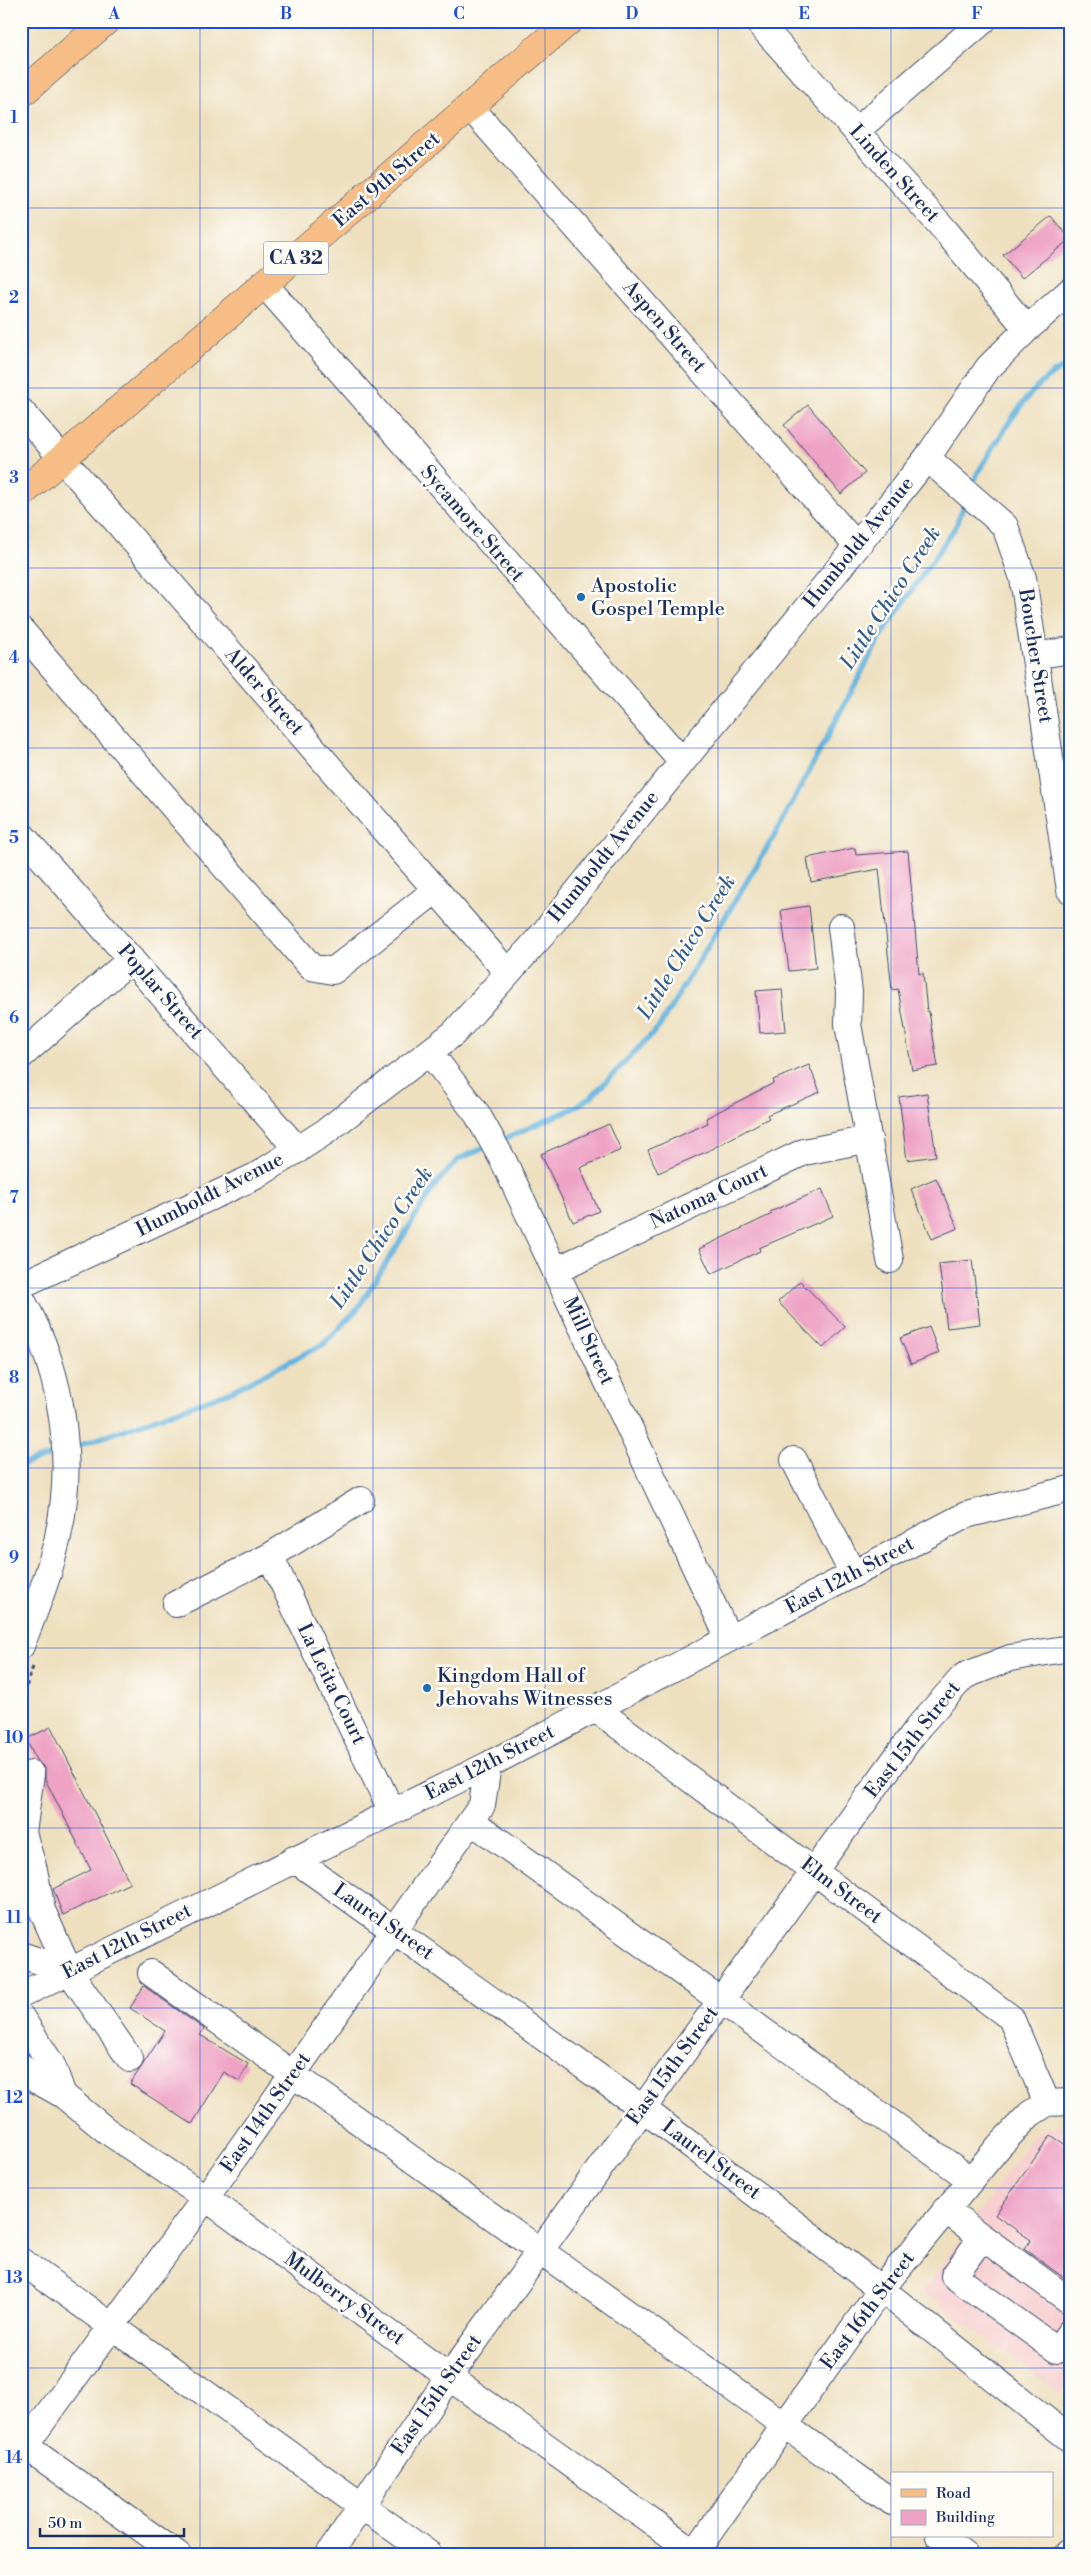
<svg xmlns="http://www.w3.org/2000/svg" width="1091" height="2575" font-family="'Libre Bodoni',serif">
<style>
.built{fill:#f7cfd0}
.lines{fill:none;stroke-linecap:round;stroke-linejoin:round}
.stream{stroke:#64b3de;stroke-width:5.5}
.building{fill:#eea2c4}
.minor-casing{stroke:#3b4a6d;stroke-width:28}
.major-casing{stroke:#3b4a6d;stroke-width:29}
.path{stroke:#3b4a6d;stroke-width:3;stroke-dasharray:4 4;stroke-linecap:butt}
.minor{stroke:#fff;stroke-width:26}
.major{stroke:#f6be86;stroke-width:28}
.grid{fill:none;stroke:#1d4ed8;stroke-width:1;stroke-opacity:0.55}
.poi-dot{fill:#1f6fb2;stroke:#fdfcf7;stroke-width:2}
.labels{text-anchor:middle;dominant-baseline:central;stroke-width:5;stroke-linejoin:round;paint-order:stroke}
.shield{fill:#fdfcf7;stroke:#5f6c8c;stroke-width:1}
.shield-label{font-size:19px;font-weight:bold;fill:#1b2f5e}
.street-label{font-size:20px;fill:#1b2f5e;stroke:#fdfcf7}
.poi-label{font-size:20px;fill:#1b2f5e;stroke:#fdfcf7;text-anchor:start}
.water-label{font-size:21px;font-style:italic;fill:#355d8b;stroke:#fdfcf7}
.neatline{fill:none;stroke:#1d4ed8;stroke-width:2}
.grid-label{font-size:16px;text-anchor:middle;font-weight:bold;fill:#1d4ed8}
</style>
<rect width="100%" height="100%" fill="#fdfcf7"/>
<filter id="ink" filterUnits="userSpaceOnUse"><feTurbulence type="fractalNoise" baseFrequency=".02" numOctaves="2"/><feDisplacementMap in="SourceGraphic" scale="10" xChannelSelector="R" yChannelSelector="G"/><feConvolveMatrix kernelMatrix="1 2 1 2 8 2 1 2 1" color-interpolation-filters="sRGB"/></filter>
<filter id="wash" filterUnits="userSpaceOnUse"><feTurbulence type="fractalNoise" baseFrequency=".0096" numOctaves="4" result="noise"/><feDisplacementMap in="SourceGraphic" scale="20" xChannelSelector="R" yChannelSelector="G"/><feGaussianBlur stdDeviation="1.12" result="paint"/><feColorMatrix in="noise" values="0 0 0 0 0 0 0 0 0 0 0 0 0 0 0 0 0 1.4 0 .05"/><feComposite in="paint" operator="in"/></filter>
<g filter="url(#wash)">
<rect width="100%" height="100%" fill="#eee0bf"/>
<!-- built -->
<path class="built" d="M1065 2123H1070V2380L1060 2393 922 2292 1030 2140 1040 2131Z"/>
<g class="lines">
<!-- stream -->
<path class="stream" d="M972 487 977 474C1001 437 1027 382 1070 364
M499 1141 572 1109 591 1097 659 1027 776 833 882 634 956 526 966 500
M72 1448 227 1393 324 1344 358 1308 435 1185 459 1159 488 1146
M21 1465 58 1453"/>
</g>
<g id="blocks">
<!-- building -->
<path class="building" d="M1051 216 1070 239 1022 278 1003 255Z
M808 405 865 473 841 494 784 425Z
M855 848 856 855 908 851 919 974 923 973 927 1012H929L938 1066 912 1070 898 989 892 990 879 869 811 882 807 858Z
M809 906 816 968 789 971 781 910Z
M782 989 786 1031 760 1033 756 991Z
M809 1065 820 1092 767 1115 769 1118 706 1152 658 1173 648 1150 708 1123 706 1118 774 1083 773 1080Z
M927 1093 936 1156 907 1160 899 1097Z
M609 1124 621 1150 580 1168 599 1211 573 1222 541 1154Z
M936 1178 958 1228 932 1239 911 1189Z
M822 1189 833 1216 759 1248 760 1251 711 1274 699 1249 772 1214 770 1212Z
M972 1260 980 1324 947 1328 939 1264Z
M800 1281 845 1327 823 1348 778 1302Z
M929 1327 939 1353 911 1364 900 1338Z
M51 1727 130 1883 63 1915 53 1889 91 1870 45 1779V1768L36 1760 26 1739Z
M144 1986 204 2029 200 2035 248 2064 239 2081 224 2072 192 2124 130 2084 165 2031 130 2008Z
M1051 2135 1070 2148V2282L1024 2249 1031 2240 995 2215Z"/>
</g>
</g>
<g filter="url(#ink)">
<use href="#blocks" fill-opacity="0" stroke="#3b4a6d" stroke-width="1"/>
<g class="lines">
<defs>
<path id="minor" d="M757 21 944 229 1027 329
M471 108 857 546
M856 131 983 21
M265 285 682 761
M21 411 508 973
M927 458 1005 526 1023 578 1070 890
M21 630 311 967 333 971 436 890
M1035 656 1070 650
M21 834 298 1150
M841 927 849 992 848 1024 890 1260
M430 1053 477 1114 504 1162 729 1639
M21 1056 131 959
M555 1271 804 1152 869 1139
M21 1285 256 1176 325 1132 454 1033 543 934 857 546 927 458 988 368 1027 329 1070 291
M21 1298C66 1377 78 1472 52 1560 44 1589 32 1618 21 1646
M794 1460 853 1574
M270 1556 392 1812
M176 1604 270 1556 361 1500
M596 1709 1011 2018 1047 2103
M31 1774 23 1833 34 1870 42 1910 69 1971 130 2059
M471 1821 971 2180
M294 1859 642 2108 881 2289 1070 2439
M21 1955 69 1971
M151 1973 892 2502
M21 1995 488 1765 966 1515 1070 1489
M21 2017 52 2065 63 2095 107 2131 206 2198 449 2377 697 2554
M21 2066 31 2077 63 2095
M945 2210 1070 2301
M982 2237 954 2276 1057 2350 1070 2332
M21 2261 429 2554
M21 2443 177 2554
M21 2451 222 2175 482 1805 488 1765
M939 2536 964 2554
M329 2554 449 2377 919 1726 964 1676 1010 1658 1070 1648
M694 2554 881 2289 1000 2145 1030 2114 1047 2103 1070 2102
M1067 2554 1070 2550"/>
<path id="major" d="M21 94 106 21
M21 494 569 21"/>
</defs>
<!-- minor casing -->
<use href="#minor" class="minor-casing"/>
<!-- major casing -->
<use href="#major" class="major-casing"/>
<!-- path -->
<path class="path" d="M21 1701 34 1664"/>
<!-- minor -->
<use href="#minor" class="minor"/>
<!-- major -->
<use href="#major" class="major"/>
</g>
</g>
<!-- grid -->
<path class="grid" d="M200 21V2554M373 21V2554M545 21V2554M718 21V2554M891 21V2554M21 208H1070M21 388H1070M21 568H1070M21 748H1070M21 928H1070M21 1108H1070M21 1288H1070M21 1468H1070M21 1648H1070M21 1828H1070M21 2008H1070M21 2188H1070M21 2368H1070"/>
<!-- markers -->
<g class="poi-dot">
<circle cx="581" cy="597" r="5"/>
<circle cx="427" cy="1688" r="5"/>
</g>
<g class="labels">
<!-- shield labels -->
<rect class="shield" x="263.5" y="241.5" width="65" height="33" rx="4"/>
<g class="shield-label">
<text x="296" y="258">CA 32</text>
</g>
<!-- street labels -->
<g class="street-label">
<text transform="translate(894 174) rotate(48)">Linden Street</text>
<text transform="translate(387 180) rotate(-41)">East 9th Street</text>
<text transform="translate(664 327) rotate(49)">Aspen Street</text>
<text transform="translate(472 524) rotate(49)">Sycamore Street</text>
<text transform="translate(859 543) rotate(-51)">Humboldt Avenue</text>
<text transform="translate(1035 656) rotate(81)">Boucher Street</text>
<text transform="translate(264 692) rotate(49)">Alder Street</text>
<text transform="translate(604 857) rotate(-51)">Humboldt Avenue</text>
<text transform="translate(160 992) rotate(49)">Poplar Street</text>
<text transform="translate(210 1195) rotate(-27)">Humboldt Avenue</text>
<text transform="translate(709 1197) rotate(-25)">Natoma Court</text>
<text transform="translate(588 1341) rotate(65)">Mill Street</text>
<text transform="translate(850 1576) rotate(-28)">East 12th Street</text>
<text transform="translate(331 1684) rotate(64)">La Leita Court</text>
<text transform="translate(913 1740) rotate(-52)">East 15th Street</text>
<text transform="translate(490 1763) rotate(-27)">East 12th Street</text>
<text transform="translate(841 1891) rotate(37)">Elm Street</text>
<text transform="translate(383 1922) rotate(35)">Laurel Street</text>
<text transform="translate(127 1942) rotate(-27)">East 12th Street</text>
<text transform="translate(673 2066) rotate(-54)">East 15th Street</text>
<text transform="translate(266 2113) rotate(-55)">East 14th Street</text>
<text transform="translate(711 2160) rotate(37)">Laurel Street</text>
<text transform="translate(344 2299) rotate(36)">Mulberry Street</text>
<text transform="translate(868 2311) rotate(-53)">East 16th Street</text>
<text transform="translate(437 2395) rotate(-55)">East 15th Street</text>
</g>
<!-- poi labels -->
<g class="poi-label">
<text x="591" y="586">Apostolic<tspan x="591" dy="23">Gospel Temple</tspan></text>
<text x="437" y="1676">Kingdom Hall of<tspan x="437" dy="23">Jehovahs Witnesses</tspan></text>
</g>
<!-- water labels -->
<g class="water-label">
<text transform="translate(891 598) rotate(-57)">Little Chico Creek</text>
<text transform="translate(687 947) rotate(-58)">Little Chico Creek</text>
<text transform="translate(382 1238) rotate(-56)">Little Chico Creek</text>
</g>
</g>
<!-- margin -->
<rect width="1091" height="2575" fill="none" stroke="#fdfcf7" stroke-width="55"/>
<!-- legend -->
<rect x="891" y="2472" width="162" height="65" fill="#fdfcf7" stroke="#a3aaba"/>
<rect x="901" y="2489" width="25" height="8" fill="#f6be86" stroke="#a3aaba"/>
<text x="936" y="2498" font-size="15" fill="#1b2f5e">Road</text>
<rect x="901" y="2510" width="25" height="15" fill="#eea2c4" stroke="#a3aaba"/>
<text x="936" y="2522" font-size="15" fill="#1b2f5e">Building</text>
<!-- scale -->
<path d="M40 2528v8h144v-8" fill="none" stroke="#1b2f5e" stroke-width="2.5"/>
<text x="48" y="2528" font-size="15" fill="#1b2f5e" stroke="#fdfcf7" stroke-width="4" paint-order="stroke">50 m</text>
<rect x="28" y="28" width="1036" height="2520" class="neatline"/>
<g class="grid-label">
<text x="114" y="19">A</text>
<text x="286" y="19">B</text>
<text x="459" y="19">C</text>
<text x="632" y="19">D</text>
<text x="804" y="19">E</text>
<text x="977" y="19">F</text>
<text x="14" y="123">1</text>
<text x="14" y="303">2</text>
<text x="14" y="483">3</text>
<text x="14" y="663">4</text>
<text x="14" y="843">5</text>
<text x="14" y="1023">6</text>
<text x="14" y="1203">7</text>
<text x="14" y="1383">8</text>
<text x="14" y="1563">9</text>
<text x="14" y="1743">10</text>
<text x="14" y="1923">11</text>
<text x="14" y="2103">12</text>
<text x="14" y="2283">13</text>
<text x="14" y="2463">14</text>
</g>
</svg>
